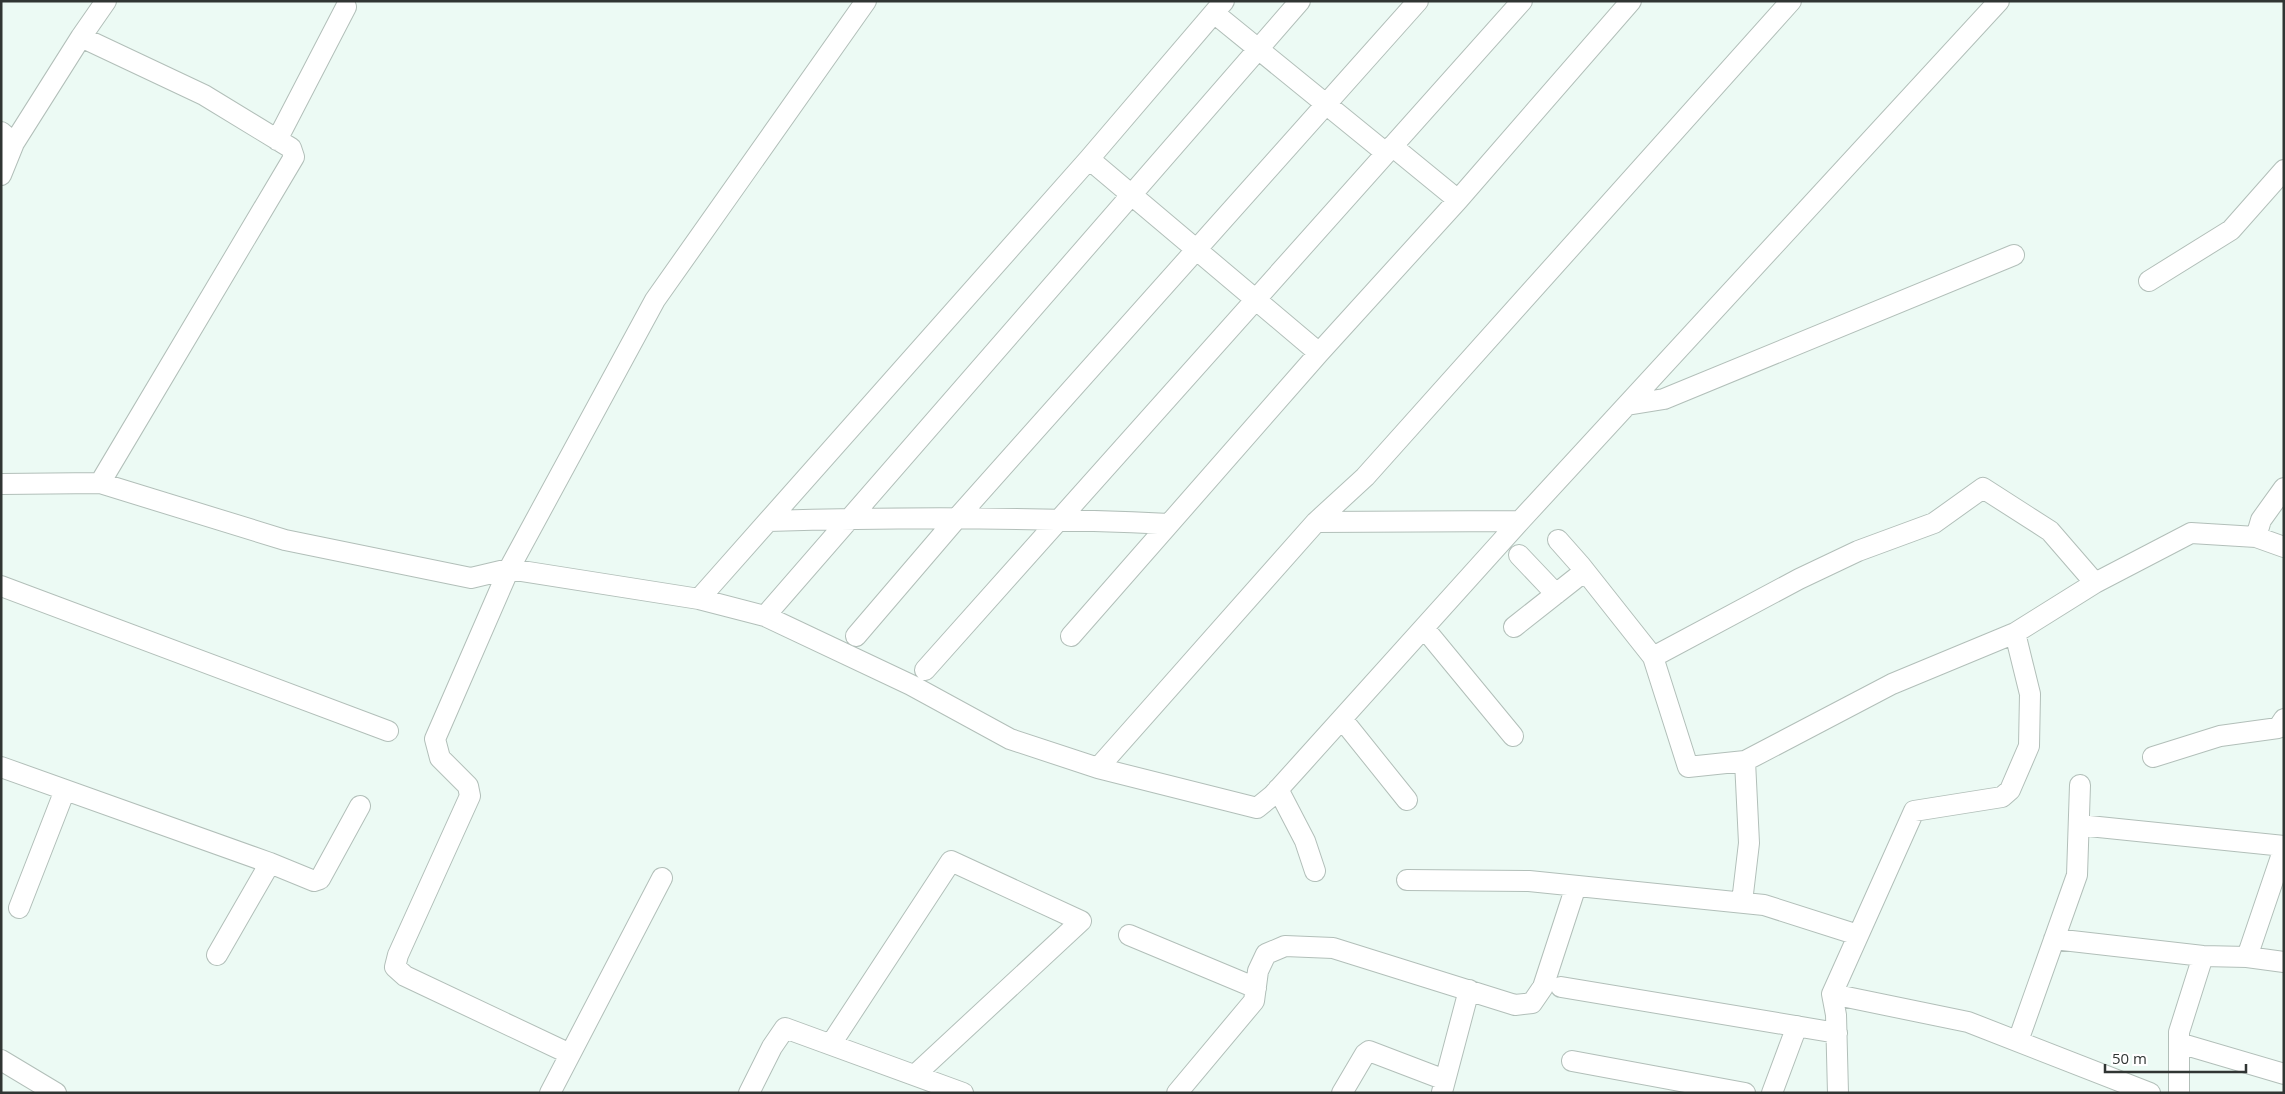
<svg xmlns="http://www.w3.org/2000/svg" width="2285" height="1094" font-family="'Open Sans',sans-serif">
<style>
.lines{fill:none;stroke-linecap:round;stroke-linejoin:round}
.minor-casing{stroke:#b2bfb9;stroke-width:22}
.minor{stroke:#fff;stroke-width:20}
</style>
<rect width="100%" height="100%" fill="#ecfaf4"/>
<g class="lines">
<defs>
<path id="minor" d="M1214 13 1386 153
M81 37 106 1
M1 132 14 143 1 175
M277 140 346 7
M1392 146 1458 200
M1089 159 1319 353
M2149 281 2231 230 2284 170
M1627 405 1664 399 2014 255
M100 483 285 540 471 578 509 569 699 599 765 616 911 685 1010 739 1098 768 1257 808 1273 795 1302 763 1520 521 1999 1
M1 484 100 483 294 157 291 148 204 95 81 37 14 143
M768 521C902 517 1035 517 1169 524
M1316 522 1520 521
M2256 537 2261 520 2284 488
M1558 540 1581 566 1653 657 1688 767 1745 761 1892 684 2015 633 2095 583 2191 533 2256 537 2284 547
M1519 555 1556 594
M1 586 388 731
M699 599 1089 159 1224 1
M765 616 1300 1
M1514 627 1585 571
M1424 628 1513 736
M856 636 957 518 1418 1
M1071 636 1319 353 1458 200 1631 1
M1653 657 1799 579 1858 551 1934 523 1983 488 2050 531 2095 583
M925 670 1522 1
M1342 719 1407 800
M2153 757 2220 736 2278 728 2284 719
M1 767 270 863 314 881 320 879 360 806
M1098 768 1316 522 1365 477 1791 1
M1278 789 1305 841 1315 871
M2079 825 2284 846
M1407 880 1529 881 1764 905 1858 935
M1742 902 1749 843 1745 761
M19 908 65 790
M1129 935 1256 988
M2054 939 2203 956 2247 957 2284 962
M217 955 270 863
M2247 957 2284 848
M1561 987 1837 1033
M1832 994 1968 1022 2150 1093
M2018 1041 2077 875 2080 785
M2179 1043 2284 1074
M831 1044 951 861 1081 921 916 1074
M570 1054 405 976 395 967 398 955 470 796 468 786 440 758 435 739 509 569 655 300 866 1
M1 1060 56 1093
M1572 1061 1745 1093
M1442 1092 1469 990
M550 1093 662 878
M749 1093 772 1047 785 1028 963 1093
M1177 1093 1254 1001 1258 971 1266 954 1285 946 1333 948 1515 1005 1532 1003 1543 987 1576 886
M1342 1093 1365 1054 1369 1051 1445 1080
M1772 1093 1797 1026
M1838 1093 1836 1015 1832 994 1914 811 2002 797 2010 790 2029 746 2030 694 2015 633
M2179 1093V1032L2203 956"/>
</defs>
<!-- minor casing -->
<use href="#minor" class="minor-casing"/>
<!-- minor -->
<use href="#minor" class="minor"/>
</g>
<!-- border -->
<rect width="2285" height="1094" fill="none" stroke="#303533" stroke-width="5"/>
<!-- scale -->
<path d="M2105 1064v8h141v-8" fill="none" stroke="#303533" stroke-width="2.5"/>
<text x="2112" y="1064" font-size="15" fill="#303533" stroke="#ffffff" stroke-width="4" paint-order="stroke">50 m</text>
</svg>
